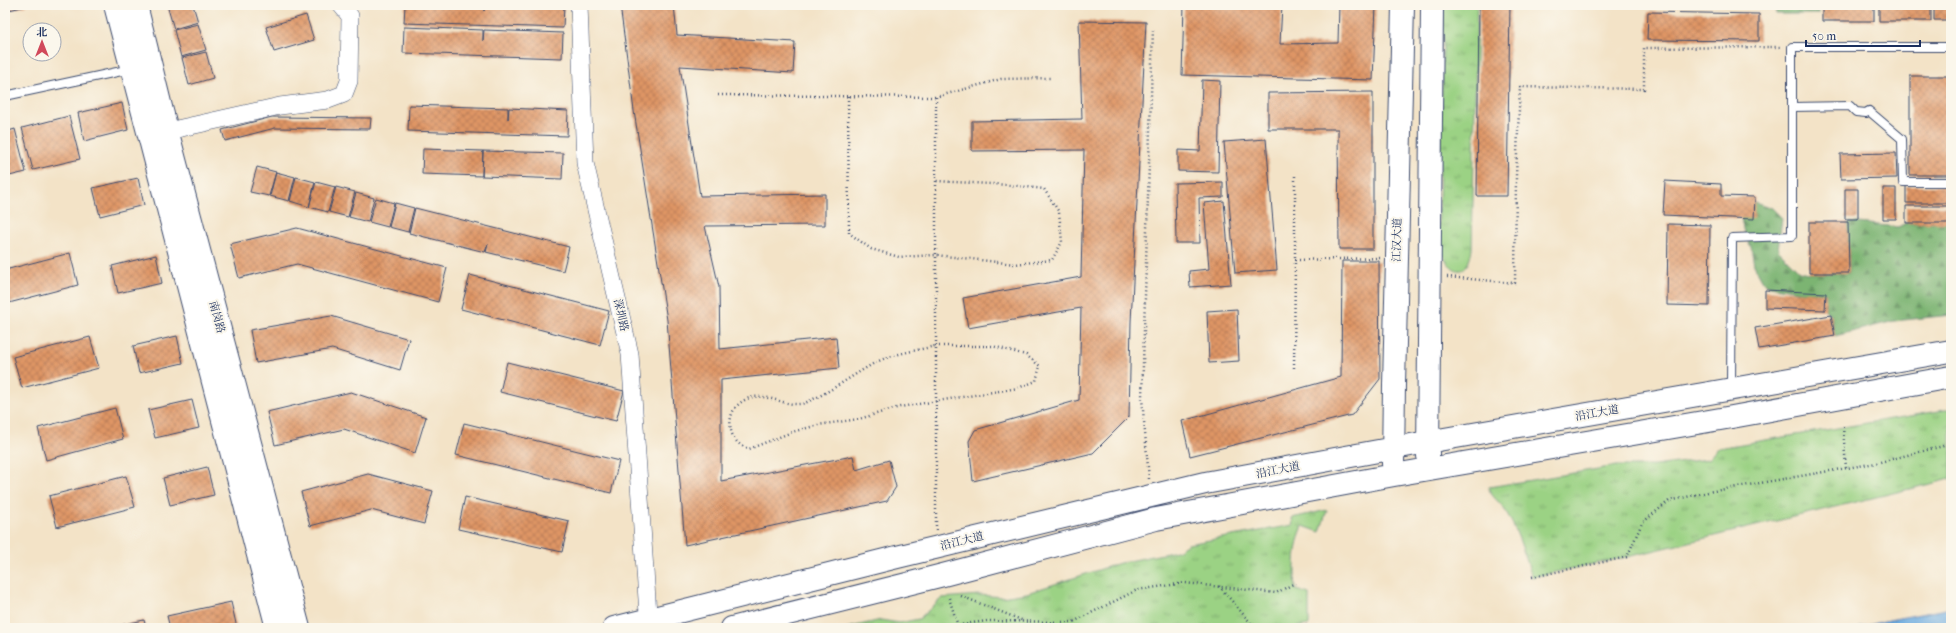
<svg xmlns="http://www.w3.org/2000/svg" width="1956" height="633" font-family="'IM FELL French Canon','Noto Serif SC',serif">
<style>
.grass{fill:url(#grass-tufts);stroke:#5b8071}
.forest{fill:url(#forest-firs);stroke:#4c7268}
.water{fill:#6dace0;stroke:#446e9f}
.building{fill:url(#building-cross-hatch)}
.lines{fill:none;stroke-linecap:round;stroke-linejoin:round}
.service-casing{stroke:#3b4a6e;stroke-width:10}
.minor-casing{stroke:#3b4a6e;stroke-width:18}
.secondary-casing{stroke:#3b4a6e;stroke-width:24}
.primary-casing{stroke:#3b4a6e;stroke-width:24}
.path{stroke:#3b4a6e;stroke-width:2.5;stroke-dasharray:1 3;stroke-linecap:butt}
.service{stroke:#fff;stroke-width:8}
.minor{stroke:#fff;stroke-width:17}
.secondary{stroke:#fff;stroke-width:22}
.primary{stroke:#fff;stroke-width:22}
.labels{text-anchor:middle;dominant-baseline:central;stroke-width:4;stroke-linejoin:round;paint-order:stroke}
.street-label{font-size:11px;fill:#1b2f5e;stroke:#fbf7ec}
</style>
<defs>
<pattern id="grass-tufts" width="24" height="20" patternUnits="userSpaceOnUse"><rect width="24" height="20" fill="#9bd284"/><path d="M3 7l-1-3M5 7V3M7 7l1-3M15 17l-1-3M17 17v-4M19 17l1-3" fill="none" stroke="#7eab6f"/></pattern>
<pattern id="forest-firs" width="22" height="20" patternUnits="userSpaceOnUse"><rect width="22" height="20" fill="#7cb472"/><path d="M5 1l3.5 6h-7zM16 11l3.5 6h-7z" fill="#659361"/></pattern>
<pattern id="building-cross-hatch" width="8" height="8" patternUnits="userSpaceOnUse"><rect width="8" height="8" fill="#df9565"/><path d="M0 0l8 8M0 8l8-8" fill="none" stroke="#b47a56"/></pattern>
</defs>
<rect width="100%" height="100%" fill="#fbf7ec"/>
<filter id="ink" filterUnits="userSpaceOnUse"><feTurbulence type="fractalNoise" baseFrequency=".025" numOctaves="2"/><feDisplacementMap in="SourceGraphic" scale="8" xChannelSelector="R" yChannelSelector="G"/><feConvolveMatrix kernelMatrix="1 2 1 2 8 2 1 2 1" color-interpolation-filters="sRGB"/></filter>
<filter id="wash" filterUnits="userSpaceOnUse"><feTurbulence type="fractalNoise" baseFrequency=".012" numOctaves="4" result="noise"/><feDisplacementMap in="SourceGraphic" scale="16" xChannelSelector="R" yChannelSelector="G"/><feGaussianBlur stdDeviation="0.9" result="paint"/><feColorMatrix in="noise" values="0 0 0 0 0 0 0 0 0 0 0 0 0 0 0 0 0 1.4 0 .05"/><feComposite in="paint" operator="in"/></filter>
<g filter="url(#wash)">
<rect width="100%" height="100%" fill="#f3e3c7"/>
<!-- grass -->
<path class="grass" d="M1444 5H1477L1472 249C1466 288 1444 266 1438 242Z
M1951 409V479L1627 557 1532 577C1524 553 1517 528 1503 507 1498 500 1489 495 1489 487L1616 466H1654L1708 459 1718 448Z
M1327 510 1320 532 1303 526C1294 546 1294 568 1296 590L1309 594V625L1294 628H847L881 620 899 623 919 619 942 598 979 595 1002 597 1027 593 1120 563 1177 551 1188 544 1293 525 1292 518Z"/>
<!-- forest -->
<path class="forest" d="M1775 5H1819V14H1776Z
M1755 202 1772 208 1782 218 1778 250 1799 271 1809 273H1849L1848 222 1898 227 1906 223H1951V315L1894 321 1835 336 1831 315 1825 310 1826 293 1802 292 1765 285 1754 265 1751 247 1743 229 1741 218Z"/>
<!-- water -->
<path class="water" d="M1951 608V628H1858L1884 621Z"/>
<g id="blocks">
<!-- building -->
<path class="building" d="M5 5H26V6L5 11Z
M167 5H193L198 22 174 29Z
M405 5H484V11V5H564L563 28 404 23Z
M620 5H674L677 35 795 42 793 73 680 66 700 196 825 194V225L705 226 719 287 720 349 836 337 839 368 721 380V481L853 456 856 470 889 460 896 487 887 501 685 545 667 320 634 111Z
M1184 5H1282L1280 44 1338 43 1339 5H1376L1373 80 1182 75Z
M1479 5H1510L1507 196H1477Z
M1822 5H1874V21H1822Z
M1879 5H1931V21H1879Z
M1934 5H1951V20H1934Z
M1648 12 1759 14V41L1647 40Z
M306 15 314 40 274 52 266 27Z
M1079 21 1146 22 1131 322 1129 417 1093 453 973 481 969 441 975 430 1079 400 1081 308 968 328 963 298 1081 277 1084 150 972 151V121L1082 119Z
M198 24 206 50 181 57 174 30Z
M404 27 483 30V41L484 30 563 33 562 58 403 53Z
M206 52 213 78 189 85 182 58Z
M1910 76H1951V175H1910Z
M1202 80 1220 81 1218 172 1178 171V150L1200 151Z
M1373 92V249H1339L1338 129H1268V93Z
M122 103 128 130 84 141 78 113Z
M409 105 508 108V119L509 108 568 111 567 136 408 131Z
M69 116 80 159 33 170 22 128Z
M272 117 371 118 370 129 275 128 225 141 222 130Z
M15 129 26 172 5 177V132Z
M1266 139 1277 270 1235 273 1224 142Z
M423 149 483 151 482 176 422 174Z
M483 151 563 153 562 179 482 176Z
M1896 153 1897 178 1841 179 1840 154Z
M257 167 276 172 269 196 250 192Z
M276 172 295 177 289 201 270 196Z
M296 177 315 182 309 207 290 201Z
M138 178 144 205 100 216 93 188Z
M1665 181 1721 184V196L1755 197 1754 219 1663 215Z
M316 182 335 187 328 212 309 207Z
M1223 182V197L1199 198 1200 243H1176L1175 183Z
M1906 186H1951V203H1906Z
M336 187 355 192 348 217 329 212Z
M1883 188H1896V219H1883Z
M1845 189H1858V219H1845Z
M356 193 374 198 368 222 349 217Z
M376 198 394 203 388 227 369 222Z
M1224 201 1231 284 1190 287 1189 271 1209 269 1204 203Z
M395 203 414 208 408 232 389 227Z
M1906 206H1951V223H1906Z
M415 208 569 247 563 271 486 252 488 244 485 252 409 233Z
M1809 222H1848L1849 273H1809Z
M1668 224 1710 225 1709 306 1667 305Z
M297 228 447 268 438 302 297 264 239 278 230 244Z
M70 253 78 285 5 304V270Z
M156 255 162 283 118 293 112 266Z
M1342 261H1379L1380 379 1352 415 1190 456 1182 421 1341 377Z
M470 275 609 311 600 345 461 309Z
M1765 290 1826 293 1825 310 1765 308Z
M1237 309 1239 361 1209 363 1207 311Z
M1831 315 1835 336 1759 349 1755 328Z
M331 316 409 339 400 370 332 349 256 363 250 330Z
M177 336 183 363 139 373 133 346Z
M90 337 99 368 22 388 13 357Z
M507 362 624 391 616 421 500 392Z
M351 392 426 417 415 453 344 429 275 445 267 412Z
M192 400 199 428 155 438 148 410Z
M115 408 123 439 46 460 38 428Z
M464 423 619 461 611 493 456 455Z
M207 467 214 495 170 505 163 478Z
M368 474 433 491 424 524 371 510 310 526 301 492Z
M126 476 135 507 57 527 49 496Z
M465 497 569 521 562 552 458 529Z
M231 602 237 628H170L167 616Z
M144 620 146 628H111V627Z"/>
</g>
</g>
<g filter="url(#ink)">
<use href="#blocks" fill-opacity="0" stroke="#3b4a6e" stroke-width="1"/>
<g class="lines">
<defs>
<path id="service" d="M5 96 131 69
M1792 107 1850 106 1856 112 1866 113 1869 111 1902 139 1903 182H1951
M1731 389 1732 238 1792 236V47H1951"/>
<path id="minor" d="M579 5 585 163 630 354 649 628
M168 131 280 106 328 100 344 94 349 81 350 16 341 5"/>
<path id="secondary" d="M115 5 277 628
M136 5 161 107 299 628"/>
<path id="primary" d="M1428 456 1432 5
M1393 464 1394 385 1403 5
M614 628 897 557 1205 483 1427 442 1951 351
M732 628 943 575 1156 519 1394 475 1732 417 1951 377"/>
</defs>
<!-- service casing -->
<use href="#service" class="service-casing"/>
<!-- minor casing -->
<use href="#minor" class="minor-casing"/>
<!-- secondary casing -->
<use href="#secondary" class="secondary-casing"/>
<!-- primary casing -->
<use href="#primary" class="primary-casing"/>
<!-- path -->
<path class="path" d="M718 95 936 97
M848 96 849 233 871 249 899 257 936 255 1015 264 1052 260 1062 242 1059 212 1044 189 1010 185 936 181
M1295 176V260L1380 258
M1447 277 1515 283 1516 176 1520 87 1644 89V48L1782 47
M935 346H992L1026 355 1040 366 1036 381 1018 388 900 407 859 419 818 425 792 432 749 449C741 446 736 443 732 434 729 425 730 415 735 408 759 381 783 412 807 402 830 392 850 377 871 365 889 354 915 351 935 346Z
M1294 368 1295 260
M1843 427 1846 468
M1149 479 1142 398 1153 28
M936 530V97L1001 79 1050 78
M1532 577 1627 557 1642 523 1669 501 1708 492 1876 463 1951 444
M1219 586 1255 628
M961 596 1024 621
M949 598 958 626
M955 628 964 624 987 621 1073 622 1137 590 1185 583 1276 593 1295 583
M1294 628 1309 625"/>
<!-- service -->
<use href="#service" class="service"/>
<!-- minor -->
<use href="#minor" class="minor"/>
<!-- secondary -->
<use href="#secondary" class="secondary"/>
<!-- primary -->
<use href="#primary" class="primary"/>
</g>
</g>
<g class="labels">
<!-- street labels -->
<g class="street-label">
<text transform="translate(1397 240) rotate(-89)">江汉大道</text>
<text transform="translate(621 315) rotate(77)">深圳路</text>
<text transform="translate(217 317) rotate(75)">南岗路</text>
<text transform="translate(1597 413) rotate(-10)">沿江大道</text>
<text transform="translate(1278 470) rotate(-11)">沿江大道</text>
<text transform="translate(962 541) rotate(-14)">沿江大道</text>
</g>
</g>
<!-- margin -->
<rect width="1956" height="633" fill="none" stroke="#fbf7ec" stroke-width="20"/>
<!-- north arrow -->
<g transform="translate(42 42)"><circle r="19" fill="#fbf7ec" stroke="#a1a7b3"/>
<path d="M0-3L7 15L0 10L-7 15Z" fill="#d1495b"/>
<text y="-6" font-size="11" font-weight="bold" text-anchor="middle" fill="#1b2f5e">北</text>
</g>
<!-- scale -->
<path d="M1806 40v6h114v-6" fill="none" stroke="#1b2f5e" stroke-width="2"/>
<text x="1812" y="40" font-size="12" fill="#1b2f5e" stroke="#fbf7ec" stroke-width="3" paint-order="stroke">50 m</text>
</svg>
